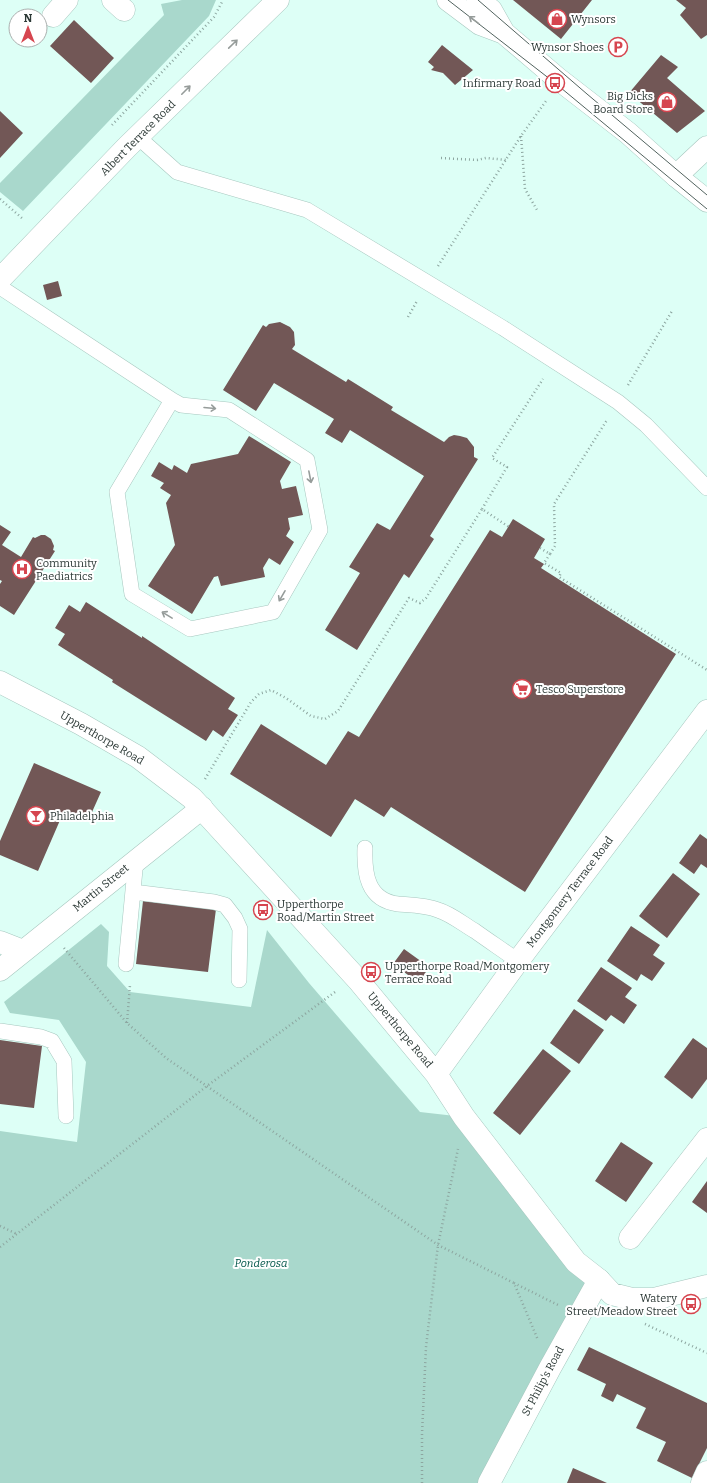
<svg xmlns="http://www.w3.org/2000/svg" width="707" height="1483" font-family="Bitter,serif">
<style>
.green{fill:#a9d8cc}
.building{fill:#725756}
.lines{fill:none;stroke-linecap:round;stroke-linejoin:round}
.service-casing{stroke:#a7c7bf;stroke-width:16}
.minor-casing{stroke:#a7c7bf;stroke-width:23}
.tertiary-casing{stroke:#a7c7bf;stroke-width:23}
.path{stroke:#8da6a0;stroke-width:2.5;stroke-dasharray:1 3;stroke-linecap:butt}
.service{stroke:#fff;stroke-width:15}
.minor{stroke:#fff;stroke-width:22}
.tertiary{stroke:#fff;stroke-width:22}
.tram{stroke:#52635f;stroke-width:1}
.oneway{stroke:#969c9a}
.labels{text-anchor:middle;dominant-baseline:central;stroke-width:4;stroke-linejoin:round;paint-order:stroke}
.poi-label{font-size:11px;fill:#2c3936;stroke:#fff;text-anchor:start}
.street-label{font-size:11px;fill:#2c3936;stroke:#fff}
.park-label{font-size:11px;font-style:italic;fill:#005548;stroke:#fff}
</style>
<rect width="100%" height="100%" fill="#ddfff6"/>
<!-- green -->
<path class="green" d="M182 0H216L209 16 23 211 0 192V183L164 15 161 4Z
M101 924 109 932 107 966 130 992 251 1007 267 930 309 983 420 1112 464 1117 589 1286 489 1483H0V1131L77 1142 86 1062 59 1020 10 1013 4 1002Z"/>
<!-- building -->
<path class="building" d="M513 0H592L561 39Z
M676 0H707V35L701 39 680 15 686 8Z
M74 20 114 58 91 83 50 46Z
M442 45 473 70 455 85 443 73 431 70 434 67 428 62Z
M661 55 678 67 667 78 705 111 677 133 629 93Z
M0 111 23 133 0 158Z
M58 281 62 296 47 300 43 285Z
M280 322 290 327 294 332 295 345 292 349 346 382 348 379 393 407 391 410 444 442 449 437 454 435 460 436 467 438 474 447V457L478 459 430 536 434 539 409 578 404 574 357 650 325 630 360 573 349 567 377 523 390 530 424 476 350 430 342 443 325 433 334 419 274 383 256 411 223 390 263 325 266 327 269 324Z
M249 436 291 462 280 481 282 489 296 486 303 515 288 518 290 529 286 536 294 542 280 565 269 558 263 568 265 577 221 586 218 576 214 577 192 614 148 586 175 545 166 503 171 495 160 488 164 483 151 476 159 462 172 470 174 465 187 473 191 464 238 454Z
M513 519 545 539 534 558 544 564 541 568 676 654 525 892 391 807 384 817 355 799 331 837 230 774 261 724 326 765 348 731 359 737 490 530 502 537Z
M0 525 11 532 2 545 21 557 33 537 35 538 41 535H45L51 539 54 546 53 550 55 551 14 615 0 606V584L2 581 0 580Z
M86 602 142 638V636L235 698 228 709 238 715 223 737 213 730 206 741 112 682 113 680 58 645 65 634 55 628 69 605 80 612Z
M34 763 101 792 88 821 64 811 38 871 0 855V841Z
M700 834 707 839V868L701 864 694 874 679 863Z
M673 873 700 894 667 938 639 916Z
M143 901 216 909 208 972 136 964Z
M631 926 660 945 653 955 665 963 652 981 641 974 637 981 607 961Z
M404 949 429 967 419 983 393 964Z
M601 967 632 988 625 997 637 1005 624 1024 611 1015 606 1021 577 1001Z
M574 1009 604 1030 579 1064 550 1043Z
M693 1038 707 1048V1079L692 1099 664 1077Z
M0 1040 42 1046 34 1108 0 1104Z
M543 1049 571 1071 520 1135 493 1113Z
M621 1142 653 1163 626 1202 595 1181Z
M707 1181V1213L692 1202Z
M589 1347 707 1403V1448L692 1478 657 1461 666 1442 636 1428 646 1408 617 1394 613 1402 601 1396 606 1384 577 1370Z
M573 1468 607 1483H567Z"/>
<g class="lines">
<defs>
<path id="service" d="M138 137 177 172 307 210 503 328 618 402 646 425 707 488
M0 287 172 400 181 405 229 410 307 460 320 530 273 612 190 629 132 594 117 492 172 400
M365 848C364 873 367 900 398 904 411 905 426 905 438 910 451 914 463 924 475 931 489 941 504 951 518 961
M133 892 214 902 225 905 235 918 240 929 239 980
M126 964 136 859
M0 1031 41 1037 52 1041 64 1061 66 1116"/>
<path id="minor" d="M113 0 124 10
M53 16 67 0
M676 176 707 147
M0 942 23 951
M0 970 202 808
M630 1238 707 1139
M489 1483 550 1368 599 1280
M702 1483 707 1472"/>
<path id="tertiary" d="M448 0 480 24 504 33
M478 0 491 10 504 33 557 78 628 133 676 176 707 201
M0 279 127 147 278 0
M0 682 81 724 138 757 192 798 358 980 436 1074 464 1117 576 1262 599 1280 612 1294 632 1299H654L707 1286
M436 1074 518 961 707 711"/>
</defs>
<!-- service casing -->
<use href="#service" class="service-casing"/>
<!-- minor casing -->
<use href="#minor" class="minor-casing"/>
<!-- tertiary casing -->
<use href="#tertiary" class="tertiary-casing"/>
<!-- path -->
<path class="path" d="M112 125 214 17 223 0
M521 136 525 189 537 210
M441 158 477 160 486 158 507 160
M0 199 23 219
M438 266 521 136 546 101
M408 317 417 301
M628 385 672 311
M482 509 507 467 492 458 543 379
M540 548 550 554 555 546 554 504 607 420
M550 554 544 563 561 573 559 577 707 670
M205 779 251 702 259 694 271 690 286 698 311 716 325 719 338 711 409 598 420 603 426 598 482 509 509 527
M64 948 127 1023 166 1058 438 1245 514 1283 538 1340
M127 1023 130 985
M0 1226 17 1234
M0 1247 207 1086 335 992
M514 1283 558 1305
M645 1324 707 1353
M422 1483V1434L426 1347 438 1245 458 1149"/>
<!-- service -->
<use href="#service" class="service"/>
<!-- minor -->
<use href="#minor" class="minor"/>
<!-- tertiary -->
<use href="#tertiary" class="tertiary"/>
<!-- tram -->
<path class="tram" d="M448 0 555 83 707 209
M478 0 587 94 707 195"/>
</g>
<!-- one-way arrows -->
<defs><path id="oneway-shaft" d="M-6 0H5M1.5-3L5.5 0L1.5 3" fill="none" stroke-width="1.6" stroke-linecap="round" stroke-linejoin="round"/></defs>
<g class="oneway">
<use href="#oneway-shaft" transform="translate(474 20) rotate(-143)"/>
<use href="#oneway-shaft" transform="translate(233 44) rotate(-44)"/>
<use href="#oneway-shaft" transform="translate(186 90) rotate(-45)"/>
<use href="#oneway-shaft" transform="translate(210 408) rotate(5)"/>
<use href="#oneway-shaft" transform="translate(310 477) rotate(79)"/>
<use href="#oneway-shaft" transform="translate(282 596) rotate(120)"/>
<use href="#oneway-shaft" transform="translate(167 615) rotate(-149)"/>
</g>
<!-- icons -->
<defs>
<symbol id="shop-ring" viewBox="-11 -11 22 22"><circle r="9.5" fill="#fff" stroke="#d6454f" stroke-width="1.5"/><path d="M-5-2.5h2.3a2.7 3.5 0 0 1 5.4 0H5L5.5 6h-11ZM-1.5-2.5h3a1.5 2.3 0 0 0-3 0Z" fill="#d6454f"/></symbol>
<symbol id="parking-ring" viewBox="-11 -11 22 22"><circle r="9.5" fill="#fff" stroke="#d6454f" stroke-width="1.5"/><path d="M-3.5-5.5H1a3.5 3.5 0 0 1 0 7H-1V5.5H-3.5ZM-1-3.4V-.6H.8a1.4 1.4 0 0 0 0-2.8Z" fill="#d6454f"/></symbol>
<symbol id="bus-ring" viewBox="-11 -11 22 22"><circle r="9.5" fill="#fff" stroke="#d6454f" stroke-width="1.5"/><path d="M-5-6H5V4H4V6H2V4H-2V6H-4V4H-5ZM-3.5-4V0h7V-4ZM-3.5 1.2v1.5H-2V1.2ZM2 1.2v1.5H3.5V1.2Z" fill="#d6454f"/></symbol>
<symbol id="hospital-ring" viewBox="-11 -11 22 22"><circle r="9.5" fill="#fff" stroke="#d6454f" stroke-width="1.5"/><path d="M-5-5h3v3.5h4V-5h3V5h-3V1.5h-4V5h-3Z" fill="#d6454f"/></symbol>
<symbol id="supermarket-ring" viewBox="-11 -11 22 22"><circle r="9.5" fill="#fff" stroke="#d6454f" stroke-width="1.5"/><path d="M-6-5.5h2.5l.6 2H6L4.5 2H-2.5L-4.4-4H-6ZM-1.5 3.2a1.3 1.3 0 1 0 .1 0ZM3 3.2a1.3 1.3 0 1 0 .1 0Z" fill="#d6454f"/></symbol>
<symbol id="bar-ring" viewBox="-11 -11 22 22"><circle r="9.5" fill="#fff" stroke="#d6454f" stroke-width="1.5"/><path d="M-6-5H6L.8 .8V4.5H3.5V6h-7V4.5H-.8V.8Z" fill="#d6454f"/></symbol>
</defs>
<g fill-rule="evenodd">
<use href="#shop-ring" x="546" y="8" width="22" height="22"/>
<use href="#parking-ring" x="607" y="36" width="22" height="22"/>
<use href="#bus-ring" x="544" y="72" width="22" height="22"/>
<use href="#shop-ring" x="656" y="91" width="22" height="22"/>
<use href="#hospital-ring" x="11" y="558" width="22" height="22"/>
<use href="#supermarket-ring" x="511" y="678" width="22" height="22"/>
<use href="#bar-ring" x="25" y="805" width="22" height="22"/>
<use href="#bus-ring" x="252" y="899" width="22" height="22"/>
<use href="#bus-ring" x="360" y="961" width="22" height="22"/>
<use href="#bus-ring" x="680" y="1293" width="22" height="22"/>
</g>
<g class="labels">
<!-- poi labels -->
<g class="poi-label">
<text x="571" y="19">Wynsors</text>
<text x="604" y="47" text-anchor="end">Wynsor Shoes</text>
<text x="541" y="83" text-anchor="end">Infirmary Road</text>
<text x="653" y="96" text-anchor="end">Big Dicks<tspan x="653" dy="13">Board Store</tspan></text>
<text x="36" y="563">Community<tspan x="36" dy="13">Paediatrics</tspan></text>
<text x="536" y="689">Tesco Superstore</text>
<text x="50" y="816">Philadelphia</text>
<text x="277" y="904">Upperthorpe<tspan x="277" dy="13">Road/Martin Street</tspan></text>
<text x="385" y="966">Upperthorpe Road/Montgomery<tspan x="385" dy="13">Terrace Road</tspan></text>
<text x="677" y="1298" text-anchor="end">Watery<tspan x="677" dy="13">Street/Meadow Street</tspan></text>
</g>
<!-- street labels -->
<g class="street-label">
<text transform="translate(138 138) rotate(-45)">Albert Terrace Road</text>
<text transform="translate(102 738) rotate(30)">Upperthorpe Road</text>
<text transform="translate(101 888) rotate(-39)">Martin Street</text>
<text transform="translate(570 892) rotate(-53)">Montgomery Terrace Road</text>
<text transform="translate(400 1030) rotate(50)">Upperthorpe Road</text>
<text transform="translate(543 1381) rotate(-62)">St Philip's Road</text>
</g>
<!-- park labels -->
<g class="park-label">
<text x="261" y="1263">Ponderosa</text>
</g>
</g>
<!-- north arrow -->
<g transform="translate(28 28)"><circle r="19" fill="#ffffff" stroke="#abb0af"/>
<path d="M0-3L7 15L0 10L-7 15Z" fill="#d6454f"/>
<text y="-6" font-size="11" font-weight="bold" text-anchor="middle" fill="#2c3936">N</text>
</g>
</svg>
